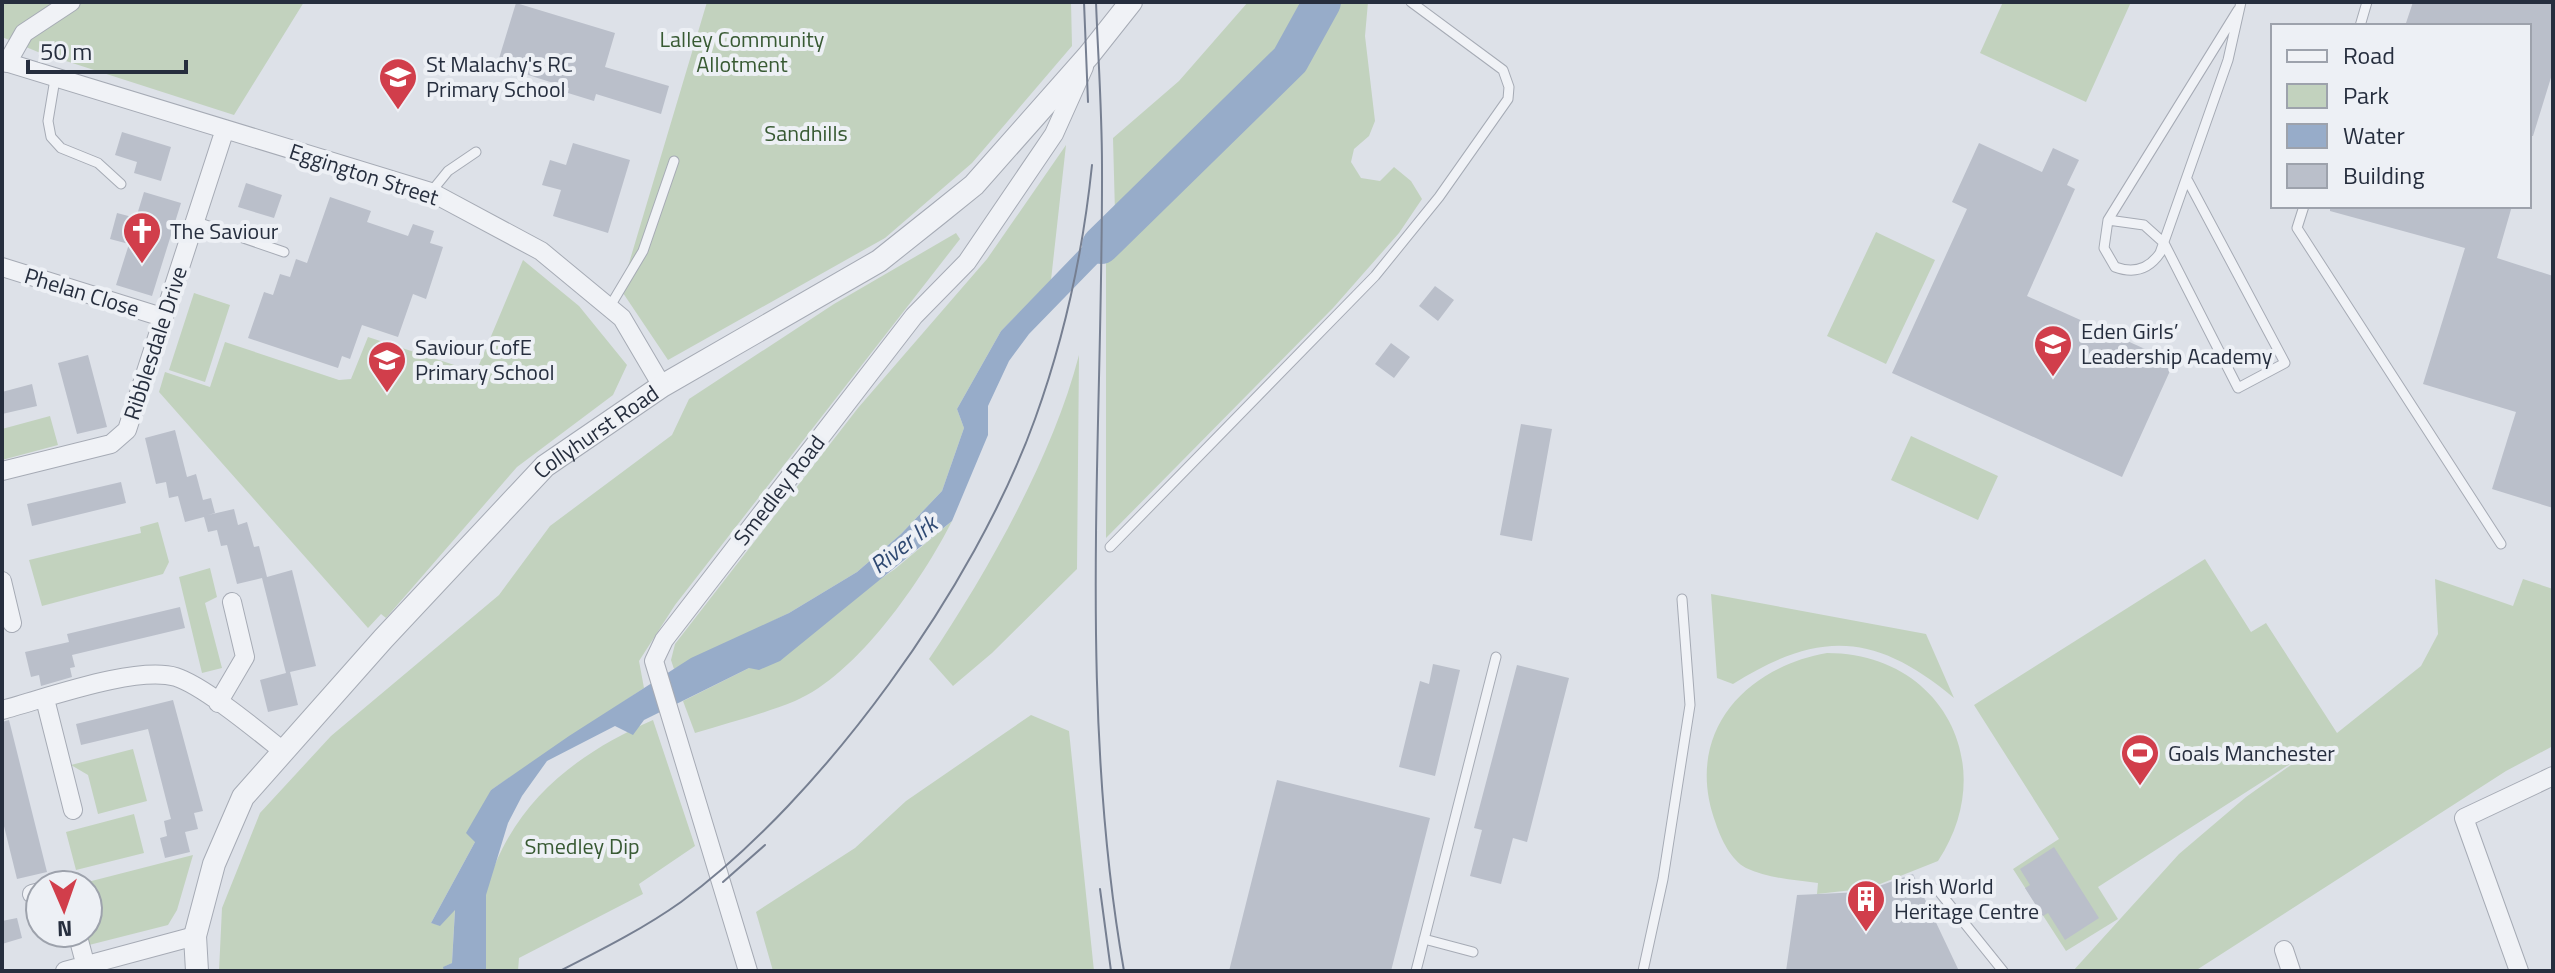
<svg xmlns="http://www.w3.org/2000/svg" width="2555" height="973" font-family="'Titillium Web',sans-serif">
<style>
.green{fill:#c2d2be}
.water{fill:#97acc9}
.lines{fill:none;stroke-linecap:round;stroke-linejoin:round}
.river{stroke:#97acc9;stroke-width:38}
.building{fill:#babfca}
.service-casing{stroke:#a6abb5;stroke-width:11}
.minor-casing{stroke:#a6abb5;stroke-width:20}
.tertiary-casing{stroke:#a6abb5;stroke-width:24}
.service{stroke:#f0f2f6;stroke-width:9}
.minor{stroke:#f0f2f6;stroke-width:18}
.tertiary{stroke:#f0f2f6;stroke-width:22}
.tram{stroke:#767f91;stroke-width:2}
.labels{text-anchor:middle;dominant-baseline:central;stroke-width:8;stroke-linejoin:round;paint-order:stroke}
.park-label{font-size:22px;fill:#385a33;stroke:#edf0f5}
.poi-label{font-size:22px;fill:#262e3e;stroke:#edf0f5;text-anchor:start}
.street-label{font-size:22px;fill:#262e3e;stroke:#edf0f5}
.water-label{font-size:24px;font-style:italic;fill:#304a73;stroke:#edf0f5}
</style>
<rect width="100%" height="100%" fill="#dde1e8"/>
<!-- green -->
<path class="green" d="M2 2H304L234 115 38 52 2 37Z
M707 2H1071L1072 46 972 163 885 238 668 360 621 290Z
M1248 2H1312C1266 77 1186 161 1115 213L1113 138 1179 81Z
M1332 2H1368L1365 36 1375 121 1369 136 1354 149 1351 162 1361 178 1380 181 1394 167 1411 181 1422 199 1399 233 1333 308 1106 538V255L1294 66Z
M2003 2H2131L2086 102 1980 53Z
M1066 145 1051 280 1001 331 957 409 964 428 942 491 901 534 857 572 789 613 674 669 671 660 675 644 858 408 987 259Z
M1876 232 1935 260 1886 364 1827 336Z
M956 233 960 239 675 605 639 661 644 688 491 790 475 842 431 923 440 925 455 908 452 963 444 967V971H219L222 908 260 813 331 736 499 595 550 526 672 435 689 399 834 304Z
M523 260 579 306 627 365 613 395 517 467 386 618 381 614 368 628 159 392 165 372 210 387 225 342 339 380 351 379 368 337 476 372Z
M194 293 230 305 205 382 169 370Z
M1079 355 1077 569 992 653 953 686 929 659C987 573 1053 456 1079 355Z
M50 416 58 445 2 460V429Z
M1911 436 1998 476 1978 520 1891 480Z
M952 521C923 579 857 675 795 701 763 714 728 723 695 733L683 701 749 668 895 569Z
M158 522 169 562 163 574 42 606 29 560 141 533 140 527Z
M2205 559 2251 632 2266 623 2337 733 2421 666 2438 634 2435 579 2513 606 2523 579 2553 589V746L2506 771 2195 971H2073L2179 854 2246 797 2312 750 2098 887 2118 919 2066 951 2013 869 2059 839 1974 705Z
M210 568 217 597 205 603 222 668 202 673 179 577Z
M1711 594 1926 634 1954 698C1875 632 1819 630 1733 684L1717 678Z
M1827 653C1942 653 2001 766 1938 861L1870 888 1817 894 1818 883C1795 880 1767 878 1746 868 1731 860 1721 839 1716 824 1683 736 1742 668 1827 653Z
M1031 715 1069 731 1094 971H773L756 912 855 848 906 801Z
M653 720 695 846 639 884 643 894 519 958 518 971H479C481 947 478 920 484 897 508 807 571 756 653 720Z
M133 749 147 801 98 814 88 775 71 765Z
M134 814 144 853 76 870 66 832Z
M193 855 177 910 168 925 89 945 86 933 88 885H76Z"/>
<!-- water -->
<path class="water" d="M1137 197 1139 221 1029 334 1009 361 988 406V435L952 521 780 661 759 670 749 668 644 720 633 735 615 726 547 761 522 796 508 823 486 895V971H444L443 967 452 963 455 910 440 926 431 923 475 842 466 833 491 790 569 736 691 658 789 613 857 572 901 534 942 491 964 428 957 409 1001 331 1115 213Z"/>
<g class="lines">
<!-- river -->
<path class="river" d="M1101 245 1290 60 1322 2"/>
</g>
<!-- building -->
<path class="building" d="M2413 2H2553V71L2533 136H2529V26H2405Z
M516 3 615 33 605 67 669 86 661 114 596 94 594 101 568 93 569 88 497 65Z
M122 132 171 147 161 181 134 173 137 162 115 155Z
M573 143 630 160 608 233 553 216 561 190 542 185 550 160 566 165Z
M1979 143 2042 172 2053 148 2079 160 2067 185 2075 189 2027 296 2174 362 2122 477 1892 373 1967 209 1952 202Z
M246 183 282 195 274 218 238 207Z
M144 192 181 203 152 296 116 285 129 244 110 239 117 213 136 218Z
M330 197 371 211 367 222 408 236 413 224 434 231 430 243 443 247 426 299 413 294 398 337 362 325 350 359 342 356 338 368 248 338 264 292 273 295 280 274 290 277 296 259 307 263Z
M2330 206H2512L2497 258 2553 276V508L2492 489 2516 412 2423 384 2465 248 2330 211Z
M1435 286 1454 300 1438 321 1419 306Z
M1391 343 1410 357 1394 378 1375 364Z
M88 355 107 427 77 434 58 363Z
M32 384 37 406 2 414V392Z
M1521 424 1552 429 1532 541 1500 535Z
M175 430 187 477 196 474 203 500 211 498 215 513 208 515 234 509 238 525 247 522 254 547 259 546 267 577 292 570 316 666 290 672 298 705 268 712 260 680 286 673 262 578 237 584 227 545 221 546 217 530 208 532 204 517 185 522 178 496 169 498 166 482 156 484 145 438Z
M121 482 126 503 32 526 27 504Z
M180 607 185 628 72 655 75 667 70 668 72 677 41 686 39 675 31 677 25 652 69 642 67 634Z
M1433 664 1460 670 1435 776 1399 767 1420 681 1429 684Z
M1517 665 1569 678 1527 842 1513 838 1501 884 1470 876 1482 830 1474 828Z
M173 700 203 811 194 813 198 829 185 832 190 852 165 858 160 838 167 836 164 821 171 819 148 729 81 745 76 724Z
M9 720 47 872 17 879 2 818V722Z
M1277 780 1430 818 1391 971H1229Z
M2054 847 2099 918 2065 940 2048 913 2043 916 2037 907 2025 888 2030 885 2020 869Z
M1913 874 1959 971H1786L1797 895 1862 892Z
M17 918 22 938 2 944V921Z"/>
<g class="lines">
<defs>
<path id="service" d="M2238 10 2108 220 2104 248 2115 267C2134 274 2149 269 2160 253L2228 60 2241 2
M2360 26 2367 2
M55 79 48 121 51 137 61 148 98 163 121 184
M431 192 448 171 476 152
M2304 206 2297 228 2501 544
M2108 220 2144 225 2164 243 2238 388 2285 363 2188 181
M194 221 284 252
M609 308 643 251 674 161
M1110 547 1375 276 1439 197 1508 99 1509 87 1503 70 1411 2
M1937 889 2003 971
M1424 939 1473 952
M1416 971 1496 657
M1643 971 1663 879 1690 705 1682 599"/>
<path id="minor" d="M2 61 431 192 541 251 622 318 662 386
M7 63 24 33 71 2
M2 267 162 317
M2 471 111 444 127 430 225 129
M2 581 12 623
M45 699 73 810
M218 703 245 657 232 602
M2 710C44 699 136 665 176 677 204 686 259 732 283 751
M32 894 40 892
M77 933 85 963
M2284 950 2291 971
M65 971 195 936
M748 971 654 661 664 640 914 316 967 262 1054 134 1084 67
M2519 971 2464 818 2553 776"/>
<g id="tertiary">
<path id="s1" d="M197 971 195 936 214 864 243 797 383 639 545 466 662 386 879 261 938 214 974 185 1089 55 1131 2"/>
</g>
</defs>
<!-- service casing -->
<use href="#service" class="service-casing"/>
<!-- minor casing -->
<use href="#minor" class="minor-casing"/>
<!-- tertiary casing -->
<use href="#tertiary" class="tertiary-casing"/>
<!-- service -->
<use href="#service" class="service"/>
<!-- minor -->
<use href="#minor" class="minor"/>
<!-- tertiary -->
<use href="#tertiary" class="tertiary"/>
<!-- tram -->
<path class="tram" d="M1084 2 1088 102
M1096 2C1098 56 1102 111 1102 166 1103 434 1077 705 1124 971
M723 882 765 845
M1100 889 1111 971
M560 971C601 950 643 929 681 902 824 797 975 586 1035 419 1065 336 1083 252 1092 165"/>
</g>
<!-- icons -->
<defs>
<symbol id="school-pin" viewBox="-11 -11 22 30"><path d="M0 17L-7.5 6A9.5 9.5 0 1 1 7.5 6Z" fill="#d13e4b" stroke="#edf0f5"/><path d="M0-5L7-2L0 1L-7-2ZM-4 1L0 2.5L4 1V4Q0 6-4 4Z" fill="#fff"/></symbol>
<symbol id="church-pin" viewBox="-11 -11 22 30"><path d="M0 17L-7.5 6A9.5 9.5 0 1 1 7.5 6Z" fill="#d13e4b" stroke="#edf0f5"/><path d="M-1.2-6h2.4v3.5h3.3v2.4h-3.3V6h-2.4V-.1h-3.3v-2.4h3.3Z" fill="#fff"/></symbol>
<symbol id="stadium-pin" viewBox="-11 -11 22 30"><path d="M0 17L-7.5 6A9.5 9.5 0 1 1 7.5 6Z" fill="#d13e4b" stroke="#edf0f5"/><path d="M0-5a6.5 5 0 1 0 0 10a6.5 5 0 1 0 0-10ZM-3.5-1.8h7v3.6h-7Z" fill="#fff"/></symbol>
<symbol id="building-pin" viewBox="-11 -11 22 30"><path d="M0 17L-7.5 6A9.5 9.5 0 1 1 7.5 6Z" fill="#d13e4b" stroke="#edf0f5"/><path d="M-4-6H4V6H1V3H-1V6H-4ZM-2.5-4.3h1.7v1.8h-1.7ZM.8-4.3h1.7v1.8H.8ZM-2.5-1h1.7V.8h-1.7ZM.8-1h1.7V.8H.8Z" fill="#fff"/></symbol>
</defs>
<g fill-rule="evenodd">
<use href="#school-pin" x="376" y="55" width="44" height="60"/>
<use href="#church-pin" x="120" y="209" width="44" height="60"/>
<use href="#school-pin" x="2031" y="322" width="44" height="60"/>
<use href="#school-pin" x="365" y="338" width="44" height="60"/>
<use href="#stadium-pin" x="2118" y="731" width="44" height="60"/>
<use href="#building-pin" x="1844" y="877" width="44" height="60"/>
</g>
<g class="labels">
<!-- park labels -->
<g class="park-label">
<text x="742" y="39">Lalley Community<tspan x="742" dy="25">Allotment</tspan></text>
<text x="806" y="133">Sandhills</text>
<text x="582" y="846">Smedley Dip</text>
</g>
<!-- poi labels -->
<g class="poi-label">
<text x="426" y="64">St Malachy's RC<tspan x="426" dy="25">Primary School</tspan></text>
<text x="170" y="231">The Saviour</text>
<text x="2081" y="331">Eden Girls’<tspan x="2081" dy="25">Leadership Academy</tspan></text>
<text x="415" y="347">Saviour CofE<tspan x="415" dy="25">Primary School</tspan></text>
<text x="2168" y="753">Goals Manchester</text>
<text x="1894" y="886">Irish World<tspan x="1894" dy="25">Heritage Centre</tspan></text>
</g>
<!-- street labels -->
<g class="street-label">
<text transform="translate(364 174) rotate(18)">Eggington Street</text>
<text transform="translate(82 292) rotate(17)">Phelan Close</text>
<text transform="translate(155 343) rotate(-72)">Ribblesdale Drive</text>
<text stroke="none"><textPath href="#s1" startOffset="692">Collyhurst Road</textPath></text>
<text transform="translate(779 490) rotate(-52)">Smedley Road</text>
</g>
<!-- water labels -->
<g class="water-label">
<text transform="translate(903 544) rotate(-38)">River Irk</text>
</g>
</g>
<!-- border -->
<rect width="2555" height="973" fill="none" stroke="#262e3e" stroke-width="8"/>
<!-- legend -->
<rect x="2271" y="24" width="260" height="184" fill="#edf0f5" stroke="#9da2ac" stroke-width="2"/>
<rect x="2287" y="50" width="40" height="12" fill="#f0f2f6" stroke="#9da2ac" stroke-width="2"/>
<text x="2343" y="64" font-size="24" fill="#262e3e">Road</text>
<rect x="2287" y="84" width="40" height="24" fill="#c2d2be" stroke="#9da2ac" stroke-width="2"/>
<text x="2343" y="104" font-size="24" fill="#262e3e">Park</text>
<rect x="2287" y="124" width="40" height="24" fill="#97acc9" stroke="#9da2ac" stroke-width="2"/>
<text x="2343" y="144" font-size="24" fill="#262e3e">Water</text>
<rect x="2287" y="164" width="40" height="24" fill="#babfca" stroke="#9da2ac" stroke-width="2"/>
<text x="2343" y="184" font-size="24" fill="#262e3e">Building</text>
<!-- north arrow -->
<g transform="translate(64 909) rotate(178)"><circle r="38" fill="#edf0f5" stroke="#9da2ac" stroke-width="2"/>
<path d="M0-6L14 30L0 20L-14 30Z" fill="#d13e4b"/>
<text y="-12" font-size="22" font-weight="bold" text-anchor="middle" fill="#262e3e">N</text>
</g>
<!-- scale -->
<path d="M28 60v12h158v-12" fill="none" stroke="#262e3e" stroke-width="4"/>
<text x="40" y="60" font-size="24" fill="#262e3e" stroke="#edf0f5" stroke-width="6" paint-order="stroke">50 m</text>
</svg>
